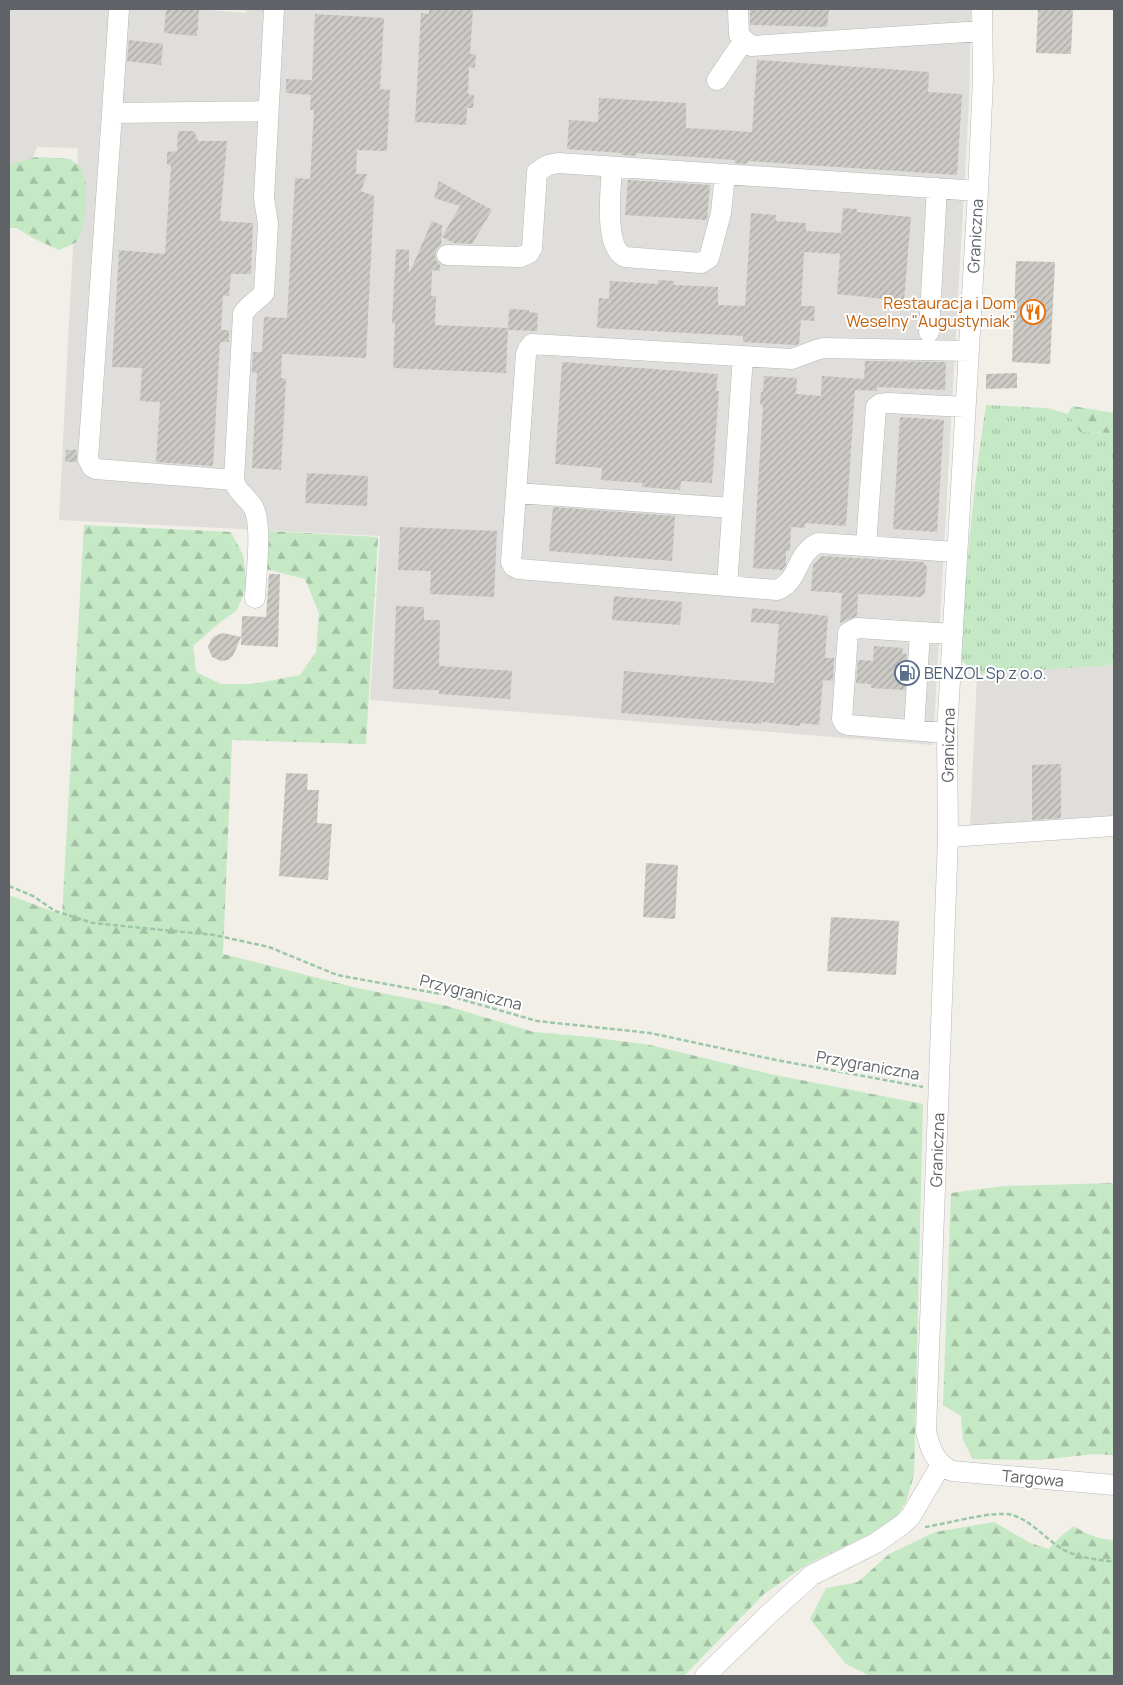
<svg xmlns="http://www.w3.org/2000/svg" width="1123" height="1685" font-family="Manrope,sans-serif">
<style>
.industrial{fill:#e0deda}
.grass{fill:url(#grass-tufts)}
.forest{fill:url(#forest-firs)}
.building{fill:url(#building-hatch)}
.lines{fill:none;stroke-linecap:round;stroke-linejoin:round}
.minor-casing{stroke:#b5b8bc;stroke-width:21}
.path{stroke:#9cc7a9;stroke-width:2.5;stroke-dasharray:5 2.5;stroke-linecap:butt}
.minor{stroke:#fff;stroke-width:20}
.labels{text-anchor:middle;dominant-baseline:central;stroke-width:4;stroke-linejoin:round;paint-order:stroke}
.street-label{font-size:16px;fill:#5f6368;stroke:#fff}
.food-label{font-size:16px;fill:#c56008;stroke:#fff;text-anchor:end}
.service-label{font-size:16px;fill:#4e5e75;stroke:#fff;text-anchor:start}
</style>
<defs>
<pattern id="grass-tufts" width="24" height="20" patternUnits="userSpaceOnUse" patternTransform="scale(1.25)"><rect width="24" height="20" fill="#c5e8c5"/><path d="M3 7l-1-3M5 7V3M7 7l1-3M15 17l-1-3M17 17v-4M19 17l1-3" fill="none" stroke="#a3c0a4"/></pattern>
<pattern id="forest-firs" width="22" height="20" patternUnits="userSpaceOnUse" patternTransform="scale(1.25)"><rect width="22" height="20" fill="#c5e8c5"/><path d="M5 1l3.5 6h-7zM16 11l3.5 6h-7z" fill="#a3c0a4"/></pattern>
<pattern id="building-hatch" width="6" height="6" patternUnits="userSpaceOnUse" patternTransform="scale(1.25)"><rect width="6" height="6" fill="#cccac5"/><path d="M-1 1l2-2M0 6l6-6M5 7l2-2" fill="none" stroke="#a9a8a4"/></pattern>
</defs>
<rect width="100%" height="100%" fill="#f1efe8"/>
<!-- industrial -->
<path class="industrial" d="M9 9H195L246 13V9H971L969 103 933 745 370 700 380 536 59 520 78 148 37 147 9 227Z
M1114 665V817L970 828 977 674Z"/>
<!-- grass -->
<path class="grass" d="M986 405 1047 408 1068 414 1080 432 1114 433V665L977 674 961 660C965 575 973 490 986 405Z"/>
<!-- forest -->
<path class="forest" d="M37 157 70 159 80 166 86 183 84 224 77 242 59 250 33 238 16 228H9V164Z
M1072 406 1114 413V433L1080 432 1068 414Z
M84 525 231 532 243 555 247 586 237 610 218 624 193 646 196 672 221 684H252L300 675 316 652 319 613 305 579 266 569 269 531 378 537 366 744 232 740 223 954 357 988 447 1006 534 1032 590 1037 650 1045 770 1074 923 1104 914 1475 906 1502 896 1517 868 1535 808 1564 764 1594 684 1676H9V895L62 915Z
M1114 1183V1455L1094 1454 1040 1460 973 1459 963 1440 961 1416 943 1405 951 1193 1004 1186Z
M994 1522 1030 1543 1049 1549 1060 1537 1074 1526C1087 1535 1098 1539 1114 1540V1676H870L846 1664 810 1619 826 1588 858 1582 889 1554 935 1532Z"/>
<!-- building -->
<path class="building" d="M166 9 199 10 197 36 164 33Z
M429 9H473L470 54H476L475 68 469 67 468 94 474 95 473 108H467L466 125 415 122 421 13 429 14Z
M750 9H829L827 27 750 25Z
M1038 9H1073L1071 54 1036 53Z
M315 14 384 18 380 89 390 90 387 151 357 150 356 174H367L361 191 374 196 366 358 282 354 281 378 286 379 281 470 252 468 257 373 252 372 253 352H262L264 317 287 318 295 178 310 179 314 110H310L311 95 286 93V79L312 80Z
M129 40 163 44 161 65 127 61Z
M757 60 929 72 928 92 962 94 957 175 748 161 747 164 735 163V160L636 153V156L622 155V153L567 149 569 120 598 122 599 98 686 103V128L752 132Z
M178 131H194L198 141H227L220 221 253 223 251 274H231L229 296 223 295 221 330H229V342H220L213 466 156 462 160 402 140 401 142 368 112 367 119 250 165 254 171 166 167 164V152L177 151Z
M628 180 710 185 707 220 625 215Z
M439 181 492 210 472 244 454 243 442 237 460 206 434 198Z
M843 208 857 209V212L911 217 904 301 837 294 840 254 804 252 801 306H815L814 321 801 320 799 344 796 345 743 342V336L597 328 599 298 609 299 610 281 658 284V280L674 281V285L718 287V305L745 306 751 213 776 215V221L806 223V231L841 233Z
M432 221 442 225 441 245 437 248 435 254 436 260 440 265V271L432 270 431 296H436L435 325 508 328 506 373 393 368 395 323H392L396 249 409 250V274Z
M1016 261 1055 262 1050 364 1012 362Z
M509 309 529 310V312L538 313 537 331 508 330Z
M865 361 946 362 945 390 877 387V391L855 390 846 526 805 523V528L791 527 790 551H786V565L782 570 753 568 763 405H760L761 392H763L764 376 797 378 796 394 821 396 822 376 864 379Z
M562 362 718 374 716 391H719L712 483 681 481 680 490 642 487 643 483 601 480 602 468 555 464Z
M1017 373V388L986 389V374Z
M900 417 944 420 937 532 893 529Z
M66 450H77V462H65Z
M307 473 368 476 367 506 305 503Z
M553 507 675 516 672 561 549 551Z
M400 527 497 531 494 597 430 594 431 571 398 570Z
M822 556 923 562 927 567 925 593 920 597 858 594 857 616 840 623 842 593 811 591 813 565Z
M269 574H280L278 647 241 645 242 616 266 617Z
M614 596 682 602 680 625 612 620Z
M396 606 424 607V620H440L439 666 512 671 510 699 439 694V690L393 689Z
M752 608 828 616 825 658H834L833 681 823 680 819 725 800 723V726L761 722V724L621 713 624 671 774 683 779 624 751 622Z
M223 633 241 637 233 656 228 660 221 661 212 657 208 647 212 638 217 635Z
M874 646 903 648 902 653 907 654 905 690 871 688V684L856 683 858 660 873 661Z
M1061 764V818L1032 820V765Z
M286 773 308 774 307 790H319L317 823 332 824 328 880 279 876Z
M646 863 678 865 675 919 643 917Z
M831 917 899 921 896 975 827 971Z"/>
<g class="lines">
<defs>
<path id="minor" d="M738 9 739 35 751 46 982 31
M982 9 983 78 978 191 947 733 948 837 926 1431C930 1449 935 1463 952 1471L1114 1485
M717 80 744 40
M112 113 119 9
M612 167C611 188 603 247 625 257L701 263 709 258 721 213 725 174
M447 255 520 257 529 253 532 248 537 172 548 165 558 163 978 191
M929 332 937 188
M234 480 96 469 92 467 88 459 112 113 267 111
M516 493 732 508
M866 546 876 407 880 404 888 403 965 407
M957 552 818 543C795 554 800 581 777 590L519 569 513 566 511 562 526 354 528 349 532 344 792 359 816 350 824 348 969 351
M727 586 743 356
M255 598C256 573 262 533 255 511 250 497 237 495 234 480L243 314C249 304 257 301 264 293L268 224 264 198 274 9
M914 730 920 632
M947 733 849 725 845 724 842 719 848 633 857 628 953 634
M948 837 1114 826
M705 1676 769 1614 812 1575 876 1543 903 1524 911 1516 941 1465"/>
</defs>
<!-- minor casing -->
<use href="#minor" class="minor-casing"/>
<!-- path -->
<path class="path" d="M9 886 33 896 55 911 93 923 214 935 269 947 337 975 446 995 537 1021 650 1033 776 1060 923 1087
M925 1527C946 1524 994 1510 1012 1515 1030 1520 1044 1537 1059 1547 1076 1558 1095 1559 1114 1562"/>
<!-- minor -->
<use href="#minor" class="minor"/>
</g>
<!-- icons -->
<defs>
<symbol id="restaurant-ring" viewBox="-11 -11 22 22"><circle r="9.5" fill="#fff" stroke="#e8710a" stroke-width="1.5"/><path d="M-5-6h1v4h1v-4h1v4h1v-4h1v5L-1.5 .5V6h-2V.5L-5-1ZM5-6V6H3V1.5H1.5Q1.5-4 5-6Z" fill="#e8710a"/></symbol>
<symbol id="fuel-ring" viewBox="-11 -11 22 22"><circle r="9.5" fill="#fff" stroke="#5c6f8a" stroke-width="1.5"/><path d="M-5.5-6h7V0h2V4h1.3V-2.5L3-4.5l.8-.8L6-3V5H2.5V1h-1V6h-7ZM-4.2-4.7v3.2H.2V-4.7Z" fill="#5c6f8a"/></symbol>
</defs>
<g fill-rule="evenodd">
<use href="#restaurant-ring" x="1019" y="298" width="28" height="28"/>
<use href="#fuel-ring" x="893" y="659" width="28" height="28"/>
</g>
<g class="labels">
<!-- street labels -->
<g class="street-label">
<text transform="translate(975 236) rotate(-87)">Graniczna</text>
<text transform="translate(948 745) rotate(-89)">Graniczna</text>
<text transform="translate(471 992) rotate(14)">Przygraniczna</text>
<text transform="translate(868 1065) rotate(10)">Przygraniczna</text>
<text transform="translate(937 1150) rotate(-88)">Graniczna</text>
<text transform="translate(1033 1478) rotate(5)">Targowa</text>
</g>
<!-- food labels -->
<g class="food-label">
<text x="1016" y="303">Restauracja i Dom<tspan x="1016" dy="18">Weselny "Augustyniak"</tspan></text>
</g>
<!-- service labels -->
<g class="service-label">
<text x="924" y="673">BENZOL Sp z o.o.</text>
</g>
</g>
<!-- border -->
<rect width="1123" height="1685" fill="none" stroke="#5f6368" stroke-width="20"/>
</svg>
